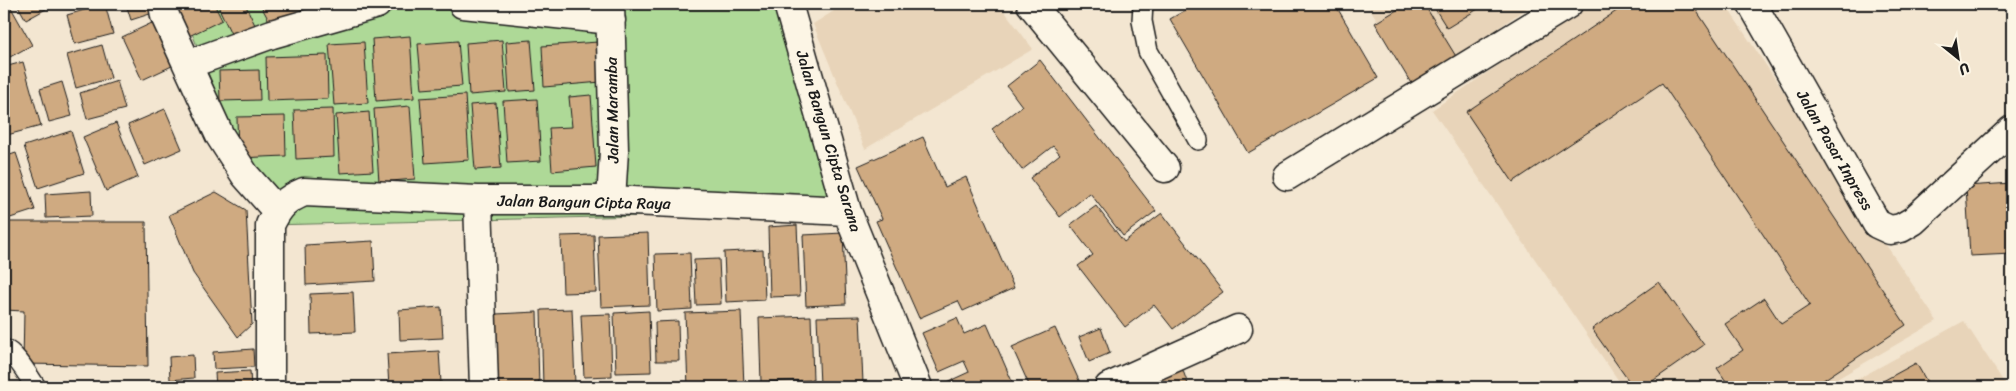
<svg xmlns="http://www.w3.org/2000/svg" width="2016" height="391" font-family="Sriracha,sans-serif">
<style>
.built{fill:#e8d4b9}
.green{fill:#aed997;stroke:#657a5a}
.building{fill:#cfaa81;stroke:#1c1c1c}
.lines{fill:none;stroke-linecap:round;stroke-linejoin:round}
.service-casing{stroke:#1c1c1c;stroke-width:22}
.minor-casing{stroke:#1c1c1c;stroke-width:31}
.service{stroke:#fcf5e5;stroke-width:19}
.minor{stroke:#fcf5e5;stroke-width:28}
.labels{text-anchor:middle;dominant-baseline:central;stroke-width:4;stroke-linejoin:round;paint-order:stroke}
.street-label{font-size:16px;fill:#1c1c1c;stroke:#fcf5e5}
</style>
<rect width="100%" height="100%" fill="#f3e6d1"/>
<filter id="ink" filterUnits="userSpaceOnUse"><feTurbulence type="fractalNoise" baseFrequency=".02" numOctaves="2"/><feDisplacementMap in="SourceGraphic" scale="10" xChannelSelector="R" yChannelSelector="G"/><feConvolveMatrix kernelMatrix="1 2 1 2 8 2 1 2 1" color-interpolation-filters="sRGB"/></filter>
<g filter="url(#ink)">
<!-- built -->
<path class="built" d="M845 4H999L1033 49 865 149 813 24Z
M1367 4H1532L1418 85Z
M1589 4H1725L1937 321 1823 387H1623L1432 110Z
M1964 321 2007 387H1843Z"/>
<!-- green -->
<path class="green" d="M180 4H788L847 211 270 225Z"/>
<!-- building -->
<path class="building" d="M6 4H9L32 45 10 57 4 46V5Z
M17 4H55L26 20Z
M105 4 113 34 75 44 67 15Z
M126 4H154L156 12 131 20Z
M172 4H214L222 20 187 37Z
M217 4H245L255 25 232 36Z
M260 4H322L274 30Z
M1189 4H1335L1378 78 1248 153 1170 19 1191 7Z
M1407 4H1424L1457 58 1412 85 1375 23Z
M1432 4H1486L1447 28Z
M1627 4H1692L1906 325 1813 387H1730L1717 368 1743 350 1725 324 1764 298 1781 324 1810 305 1662 83 1513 182 1466 112Z
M154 22 174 65 142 80 122 37Z
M410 36 414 98 376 101 372 39Z
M502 40 506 92 469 95 466 43Z
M531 40 535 90 509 92 506 42Z
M458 41 462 86 422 89 418 44Z
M364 42 368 103 334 105 329 44Z
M598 42 601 82 544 87 542 46Z
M102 45 111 78 76 88 67 55Z
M327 55 328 99 267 101 266 57Z
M1040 60 1156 211 1123 236 1090 193 1060 217 1030 178 1060 154 1053 146 1022 170 992 129 1022 106 1007 86Z
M23 62 41 126 7 135 4 125V67Z
M259 70 260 100 220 101 219 71Z
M117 81 125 109 87 119 80 93Z
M62 82 72 116 49 122 40 89Z
M465 95 469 160 425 163 420 98Z
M591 95 596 167 552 171 549 128 572 127 569 97Z
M537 99 541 161 507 163 503 101Z
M496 103 501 168 475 170 470 105Z
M410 106 415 179 379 182 374 109Z
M165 109 182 149 145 165 128 125Z
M333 109 334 157 296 159 294 110Z
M369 112 373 171 340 173 336 115Z
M285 116 286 156 238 158 237 117Z
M116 123 138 177 106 191 83 137Z
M71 131 84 173 38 188 24 146Z
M923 137 945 187 966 177 1014 288 963 311 958 301 919 318 876 221 882 219 858 166Z
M16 153 35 210 4 220V157Z
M2012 183V254L1970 256 1966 186Z
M91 191 92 216 46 218 45 194Z
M216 192 246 210 252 324 238 337 193 273 169 215Z
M1096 206 1124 242 1162 213 1223 292 1173 329 1154 305 1125 327 1078 266 1093 255 1070 225Z
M4 222H146L148 366 23 364 24 311 4 310Z
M797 225 800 296 770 297 768 227Z
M648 233 650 305 601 307 598 235Z
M843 233 846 304 806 306 803 235Z
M594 235 596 292 563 293 561 236Z
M373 241 375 281 306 285 305 245Z
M763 250 765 300 726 302 724 252Z
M690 253 692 309 657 311 655 254Z
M719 259 721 304 696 305 694 260Z
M1659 282 1704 345 1644 387H1633L1592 329Z
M353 292 355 332 311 334 310 294Z
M441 307 443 338 400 340 399 310Z
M572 309 575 384 543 386 541 310Z
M649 311 651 372 616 373 614 313Z
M741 311 744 387H688L685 313Z
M537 312 539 387H498L496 314Z
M610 314 612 376 584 377 581 315Z
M811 316 813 380 761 382 759 318Z
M860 316 863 383 820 385 817 317Z
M957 318 964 334 987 324 1014 386 944 387 943 384 969 372 964 361 939 372 922 333Z
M678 321 679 361H656L655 322Z
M1055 328 1082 387H1030L1012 347Z
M1101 328 1110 353 1089 362 1079 337Z
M253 349 254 367 214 369 213 352Z
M439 351 441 383 389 387 387 354Z
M193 355 194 378 170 380 169 357Z
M1916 363 1930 387H1872Z
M1182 368 1189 387H1131Z
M250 371 251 387H216L215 373Z"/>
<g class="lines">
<defs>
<path id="service" d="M1143 4 1142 21 1148 51 1198 140
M4 349C15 352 29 377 36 387"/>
<path id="minor" d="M163 4 165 16 220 136 245 175 277 211
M463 4 611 20
M610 4 614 151 611 200
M788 4 847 211 918 387
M1031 4 1165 168
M1752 4 1877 224 1890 230 1901 228 1913 221 2012 130
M189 64 272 34 377 4
M1287 176 1568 4
M270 380V225C279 206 285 200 304 192L478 200
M484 387 478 200H611L847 211
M1109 387 1238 329"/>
</defs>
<!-- service casing -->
<use href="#service" class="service-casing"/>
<!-- minor casing -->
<use href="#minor" class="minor-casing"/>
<!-- service -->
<use href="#service" class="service"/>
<!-- minor -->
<use href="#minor" class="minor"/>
</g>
</g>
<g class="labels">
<!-- street labels -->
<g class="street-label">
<text transform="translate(612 110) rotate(-91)">Jalan Maramba</text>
<text transform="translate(829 141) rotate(73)">Jalan Bangun Cipta Sarana</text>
<text transform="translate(1835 150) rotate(60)">Jalan Pasar Inpress</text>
<text transform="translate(584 202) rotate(1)">Jalan Bangun Cipta Raya</text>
</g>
</g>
<!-- margin -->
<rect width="2016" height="391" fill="none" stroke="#fcf5e5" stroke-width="20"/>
<rect x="10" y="10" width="1996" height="371" fill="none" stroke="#1c1c1c" stroke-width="2" filter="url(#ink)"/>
<!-- north arrow -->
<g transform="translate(1958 58) rotate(150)" stroke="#fcf5e5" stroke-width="4" paint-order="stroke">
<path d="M0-4L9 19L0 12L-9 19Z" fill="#1c1c1c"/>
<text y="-8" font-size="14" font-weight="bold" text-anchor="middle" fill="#1c1c1c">U</text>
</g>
</svg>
